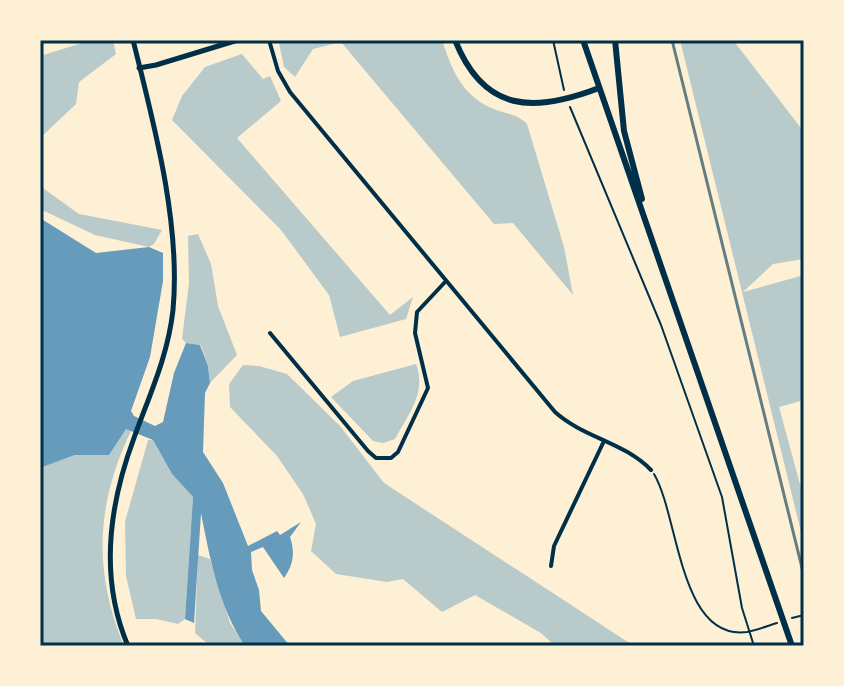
<svg xmlns="http://www.w3.org/2000/svg" width="844" height="686" font-family="'Public Sans',sans-serif">
<style>
.green{fill:#b9caca}
.water{fill:#669bbc}
.lines{fill:none;stroke-linecap:round;stroke-linejoin:round}
.path{stroke:#003049;stroke-width:2}
.minor{stroke:#003049;stroke-width:4}
.tertiary{stroke:#003049;stroke-width:5}
.secondary{stroke:#003049;stroke-width:6}
.rail{stroke:#657d81;stroke-width:3}
.neatline{fill:none;stroke:#003049;stroke-width:3}
</style>
<rect width="100%" height="100%" fill="#fdf0d5"/>
<!-- green -->
<path class="green" d="M92 40H113L116 54 79 82 76 104 40 138V56Z
M291 40H442C451 67 460 92 487 106 501 114 515 112 527 124L564 247 573 295 513 223 494 224 341 42 313 49 295 77 284 67 279 43Z
M680 40H733L804 132V259L773 264 743 292 804 275V400L779 407 804 499V544Z
M242 54 263 79 270 76 281 101 237 138 390 315 413 297 406 319 340 337 329 295 281 230 172 120 182 96 205 67Z
M40 186 79 214 162 230 154 244 149 247 95 235 40 209Z
M198 234 211 264 218 306 237 355 210 383 208 366 201 345 186 343 182 339 189 283 188 236Z
M416 364C427 392 408 415 395 439L383 443 373 441 331 397 353 381Z
M243 365 259 366 287 374 340 426 384 483 634 646H555L541 633 475 595 442 612 403 579 387 582 336 574 311 551 316 524 303 494 277 456 230 407 229 384Z
M126 428 131 431C96 503 93 572 124 646H40V468L75 455H109Z
M148 440H153L172 474 193 497 185 619 178 624 156 619H136L126 576 125 522Z
M198 555 210 559 230 623 245 646H210L195 633Z"/>
<!-- water -->
<path class="water" d="M40 218 96 253 149 247 163 253V281L150 357 131 411 134 416 155 426 163 422 174 373 186 343 200 345 208 366 210 383 205 393 203 452 223 483 248 546 277 531 280 535 301 522 290 537C295 552 294 564 284 578L263 547 251 552 252 570 259 590 261 611 290 646H245C219 607 210 559 201 513L194 623 185 619 193 497 172 474 153 440 126 429 109 455H75L40 468Z"/>
<g class="lines">
<!-- path -->
<path class="path" d="M553 40 564 90
M570 107 661 325 722 497 742 608 754 646
M40 216 41 214
M654 474C679 516 679 641 747 632 757 630 767 626 777 623
M792 618 804 615"/>
<!-- minor -->
<path class="minor" d="M269 40 278 71 290 92 555 412C584 438 624 442 651 470
M270 333 368 451 376 458H391L398 452 428 388 415 333 417 312 446 281
M551 566 554 546 604 441"/>
<!-- tertiary -->
<path class="tertiary" d="M139 68 156 65 238 40
M128 646C99 578 109 505 134 438 149 396 168 356 173 310 181 224 154 124 133 40"/>
<!-- secondary -->
<path class="secondary" d="M455 40C484 113 534 113 599 88
M583 40 792 646
M615 40 624 131 642 199"/>
<!-- rail -->
<path class="rail" d="M672 40 804 576"/>
</g>
<!-- border -->
<rect width="844" height="686" fill="none" stroke="#fdf0d5" stroke-width="84"/>
<rect x="42" y="42" width="760" height="602" class="neatline"/>
</svg>
